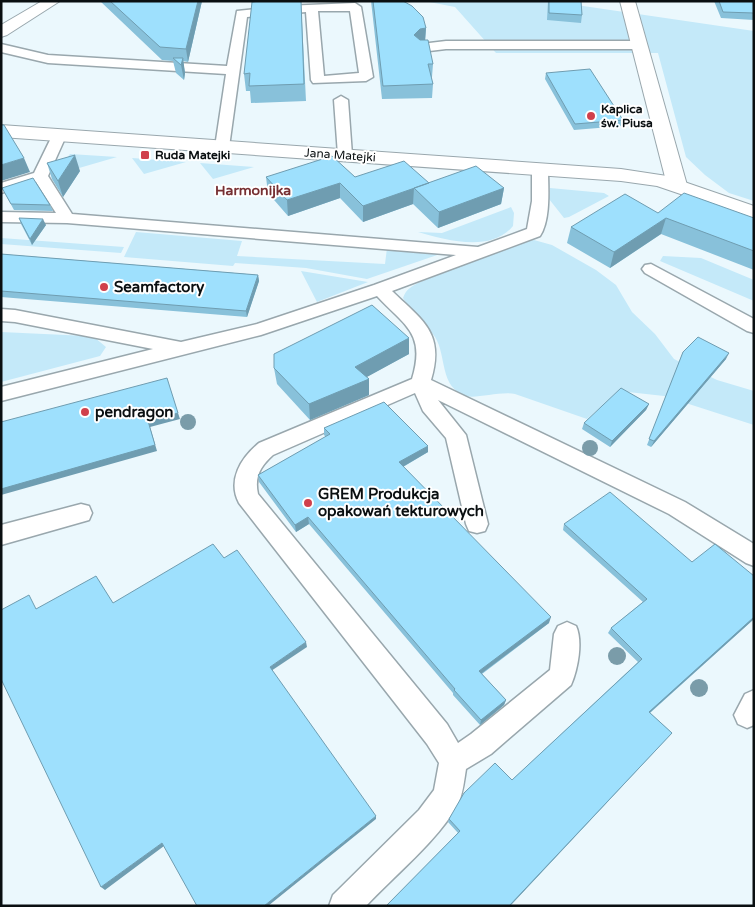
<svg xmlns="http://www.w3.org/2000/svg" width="755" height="907" font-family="'Varela Round',sans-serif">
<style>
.green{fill:#c4e9f9}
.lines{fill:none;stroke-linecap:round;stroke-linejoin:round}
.lane-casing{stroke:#99a7ad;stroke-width:3}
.street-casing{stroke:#99a7ad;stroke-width:2}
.secondary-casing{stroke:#99a7ad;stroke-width:2}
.lane{fill:#fff;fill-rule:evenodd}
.street{fill:#fff;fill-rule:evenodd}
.secondary{fill:#fff;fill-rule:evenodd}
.tree{fill:#7a9ca9}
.wall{fill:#88c1da}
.shaded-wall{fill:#6f9db1}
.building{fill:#9ee0fd;stroke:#6f9db1}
.poi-dot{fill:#d0404c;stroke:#fff;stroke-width:2}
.labels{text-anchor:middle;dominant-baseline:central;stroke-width:4;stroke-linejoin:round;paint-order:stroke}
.far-poi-label{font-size:12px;font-weight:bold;fill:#0a0f11;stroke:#fff;text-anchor:start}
.far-street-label{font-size:12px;fill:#0a0f11;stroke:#fff}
.far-neighbourhood-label{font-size:14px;font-weight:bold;fill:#762f32;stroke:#fff}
.poi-label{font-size:15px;font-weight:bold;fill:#0a0f11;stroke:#fff;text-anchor:start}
</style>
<rect width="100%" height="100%" fill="#ebf8fd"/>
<!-- green -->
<path class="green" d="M424 1H549L754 31V201L729 193 705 175 686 157 658 53H496L455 7Z
M70 154 117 157 55 175Z
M132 158 186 162 144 174Z
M200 163 254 167 213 179Z
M550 188 604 193 609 196 569 217 564 218 549 199Z
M511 207 514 213 513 226C491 253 446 240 418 232L442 233Z
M136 232 242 241 237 256 385 264 387 248 446 252 367 279 306 268 235 263 233 266 124 257Z
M1 238 124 247 121 253 1 244Z
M534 240 552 245 596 270 616 285 632 312 655 334 674 359 717 380 754 391V425L664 396 619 391 587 419 515 394C501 391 476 399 466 396 439 387 447 356 435 337 426 323 412 313 403 298 406 289 412 286 420 282L523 242Z
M663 256 701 258 754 280V301L660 261Z
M301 271 368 282 317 302Z
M1 332 87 336 94 337 106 347 100 356 1 382Z"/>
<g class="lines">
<defs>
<path id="lane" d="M355 3 361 7 373 77 366 81 313 83 311 80 306 12 247 17 229 147 227 150H217L215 147 226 74 48 63 1 52V44L48 55 227 66 237 11 284 6ZM318 11H350L359 73 324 76Z
M446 41H639L645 45 639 49H446L421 52 415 48 421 44Z
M341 96 348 100 352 155 350 158H340L338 155 334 100Z
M59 132 64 133 66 136 48 176 72 214 478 247 527 229 532 201V169L535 166H545L548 169C548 188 551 219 540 236L392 291C423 321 445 333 431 380L685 502 754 544V566L746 563 669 514 438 400 466 435 488 524 485 531 477 533 469 531 466 524 446 438 423 411 415 393 273 455C261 466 254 476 258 494L447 724 458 743 471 734 550 670 554 634 558 626 567 622 576 626C583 641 578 669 571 685L491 754 466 769C464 781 463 795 457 806 438 840 393 877 366 906H329L333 895 419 810 434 790 439 763 427 744 239 503C227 480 241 458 259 443L412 379C426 333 405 326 377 296L261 335 1 401V387L153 349 15 322 1 321V309L15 310 181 342 257 324 374 285 456 255 67 223 1 222V212L56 213 36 182 1 193V183L34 173 52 136 54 133Z
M651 264 754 319V333L747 331 645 273 642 269 645 265Z
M81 504 89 506 92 513 89 520 1 545V525Z
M754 690V725L747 728 738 724 734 715 745 694Z"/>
<path id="street" d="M620 1H635L687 185 684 189 677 191 670 189 667 185Z"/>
<path id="secondary" d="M42 1H60L7 35 1 37V25Z
M1 125 621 169 667 176 754 206V219L657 186 621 181 1 137Z"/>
</defs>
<!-- lane casing -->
<use href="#lane" class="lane-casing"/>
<!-- street casing -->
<use href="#street" class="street-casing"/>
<!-- secondary casing -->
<use href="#secondary" class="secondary-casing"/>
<!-- lane -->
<use href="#lane" class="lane"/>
<!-- street -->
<use href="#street" class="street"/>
<!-- secondary -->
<use href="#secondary" class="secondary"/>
</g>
<!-- trees -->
<g class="tree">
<circle cx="188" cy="422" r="8"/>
<circle cx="590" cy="448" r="8"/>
<circle cx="617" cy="656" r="9"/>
<circle cx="699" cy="688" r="9"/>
</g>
<!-- wall -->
<path class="wall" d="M100 1H202L188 62 183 61 185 73 184 80 176 73 173 61 162 60Z
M301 1 306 101 251 103 250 91H246L244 74 254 2Z
M371 1H403L426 28 425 40 433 64 432 77H431L433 84 432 98 382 99Z
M548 1H581L582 15 581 23 547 20Z
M714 1H754V20L721 18Z
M546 73 623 120 622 126 574 130 545 79Z
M47 163 80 171 63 197 52 179Z
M266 177H355L504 188 501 204 438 228 413 204 363 222 340 198 288 216 268 193Z
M2 188 50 205 53 211 14 210Z
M658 213 754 218V270L661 234 610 268 567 243 571 227Z
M19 218 46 225 32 245 21 224Z
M1 254 258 275 259 281 247 317 1 297Z
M409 338V354L366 377 369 379V395L310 420 277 384 274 368Z
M683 352 726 359 651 447 647 445Z
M649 404 646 410 610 447 582 429 584 423Z
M324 428 428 452 403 467 549 623 482 674 506 700 504 705 480 725 453 695V693L309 524 296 532 259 482 258 475 326 437 324 435Z
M564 524 754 619 650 713 672 733 510 906H386L458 833 448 822 449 819 512 780 638 662 608 633 611 628 643 602 563 530Z"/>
<!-- shaded-wall -->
<path class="shaded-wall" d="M198 1H202L188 62 186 49Z
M426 28 425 42H420L414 35 420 29Z
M183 58 185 73 184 80 181 65Z
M75 155 80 171 63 197 58 181Z
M24 158 30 172 1 181V165Z
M340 183V198L288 216 287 200Z
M429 183 414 188 413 204 363 222V206Z
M504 188 501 204 438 228 439 212Z
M666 218 661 234 610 268 614 252Z
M43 219 46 225 32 245 30 239Z
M258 275 259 281 247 317 246 311Z
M409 338V354L356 383 355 367Z
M729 353 726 359 651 447 654 441Z
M369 379V395L310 420 309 404Z
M649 404 646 410 610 447 612 441Z
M178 413 180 419 150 427 157 451 1 495V489L148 421Z
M428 446V452L399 469V462Z
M308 517 309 524 296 532 295 525Z
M551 617 549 623 478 676 479 671Z
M754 617V619L646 716 649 712Z
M306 642 307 647 271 671 270 667Z
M506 700 504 705 480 725 481 720Z
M672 733 510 906H509Z
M376 816V819L268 906H264Z
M162 843 164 846 105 890 101 887Z"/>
<!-- building -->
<path class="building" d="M110 1H198L186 49 160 47Z
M260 1H301L304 84 249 86 250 73 244 74 252 2Z
M373 1H403L412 6 423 17 426 28 420 29 414 35 420 40H428L433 64H428L433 84 383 86Z
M549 1H581L582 15 549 13Z
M719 1H754V13L723 12Z
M173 58H183L181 65Z
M590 69 623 120 575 124 546 73Z
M1 125H4L24 158 1 165Z
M75 155 58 181 47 163Z
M332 156 355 177 404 161 429 183 363 206 340 183 287 200 266 177Z
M476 166 504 188 439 212 414 188Z
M33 178 50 205 11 204 2 188Z
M684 193 754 218V251L666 218 614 252 571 227 625 194 658 213Z
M19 218 43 219 30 239Z
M1 254 258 275 246 311 1 291Z
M372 305 409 338 355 367 369 379 309 404 274 368V354Z
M698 337 729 353 654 441 649 439 683 352Z
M167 378 178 413 148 421 155 445 1 489V422Z
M621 388 649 404 612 441 584 423Z
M384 402 428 446 399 462 551 617 479 671 506 700 481 720 454 690 455 689 308 517 295 525 258 475 330 434 324 428Z
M610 492 692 562 715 544 754 576V617L649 712 672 733 509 906H386L460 831 449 819 464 793 495 763 512 780 642 659 611 628 647 599 564 524Z
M213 544 224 558 237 550 306 642 270 667 376 816 264 906H197L162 843 101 887 1 679V610L29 595 36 609 96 576 113 603Z"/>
<!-- markers -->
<g class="poi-dot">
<circle cx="591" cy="116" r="5"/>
<rect x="140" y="150" width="10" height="10" rx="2.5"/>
<circle cx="104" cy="287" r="5"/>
<circle cx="85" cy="412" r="5"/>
<circle cx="308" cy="503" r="5"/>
</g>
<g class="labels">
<!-- far-poi labels -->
<g class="far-poi-label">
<text x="601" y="109">Kaplica<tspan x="601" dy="14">św. Piusa</tspan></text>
<text x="155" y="155">Ruda Matejki</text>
</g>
<!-- far-street labels -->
<g class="far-street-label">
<text transform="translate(340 155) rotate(4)">Jana Matejki</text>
</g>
<!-- far-neighbourhood labels -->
<g class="far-neighbourhood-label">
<text x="253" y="190">Harmonijka</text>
</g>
<!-- poi labels -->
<g class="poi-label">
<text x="114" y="287">Seamfactory</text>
<text x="95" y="412">pendragon</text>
<text x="318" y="494">GREM Produkcja<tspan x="318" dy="17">opakowań tekturowych</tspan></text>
</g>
</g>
<!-- border -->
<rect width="755" height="907" fill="none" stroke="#0a0f11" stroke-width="5"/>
</svg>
